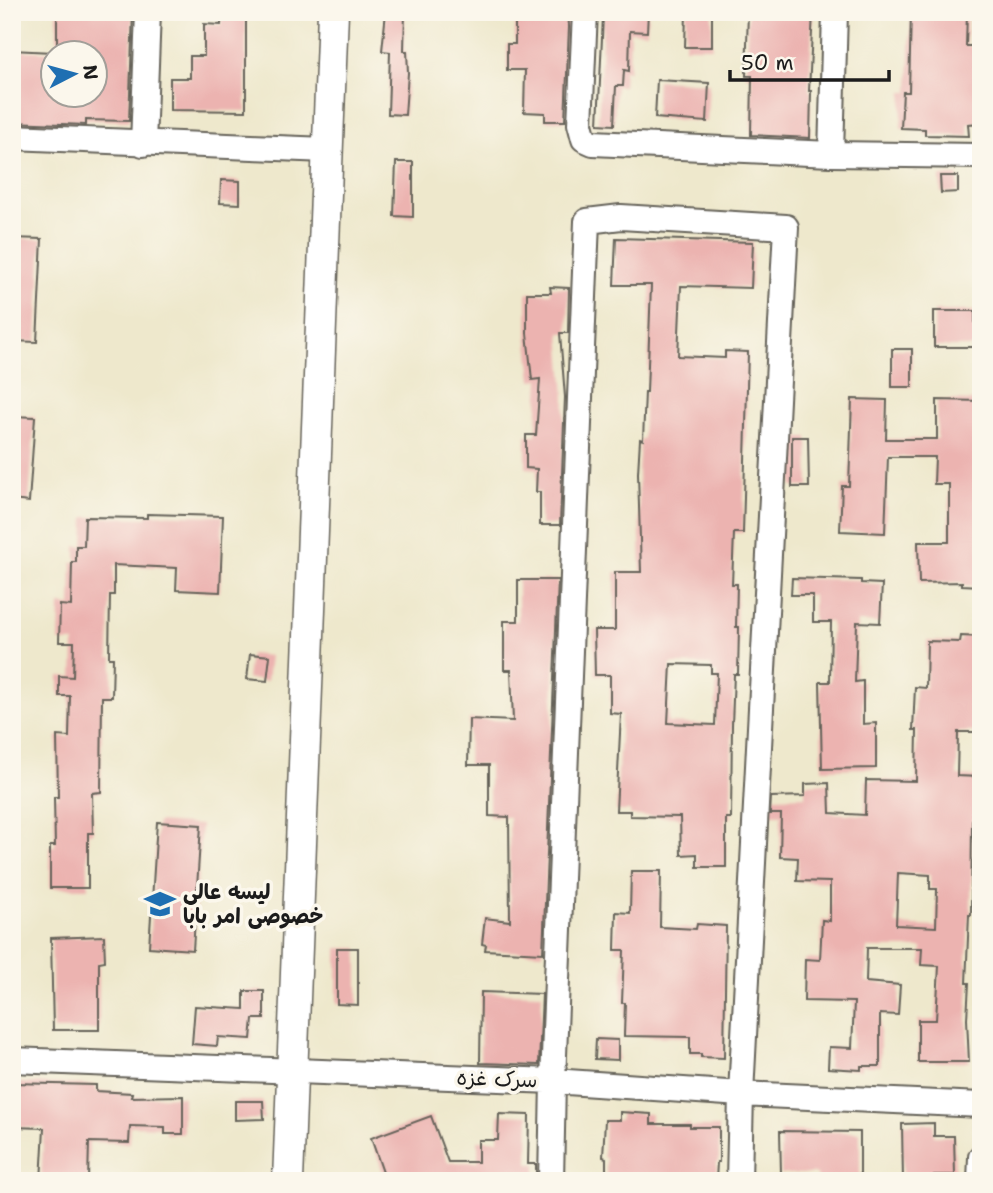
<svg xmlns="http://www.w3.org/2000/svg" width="993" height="1193" font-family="'Shantell Sans','Playpen Sans Arabic',sans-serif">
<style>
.building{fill:#ecb3b0;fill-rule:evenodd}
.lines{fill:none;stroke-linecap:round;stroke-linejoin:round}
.minor-casing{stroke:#66635a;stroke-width:28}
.tertiary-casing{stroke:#66635a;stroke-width:33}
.minor{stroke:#fff;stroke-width:24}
.tertiary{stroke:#fff;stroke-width:30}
.labels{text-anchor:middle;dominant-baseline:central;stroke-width:7;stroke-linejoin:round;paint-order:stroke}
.poi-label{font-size:21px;font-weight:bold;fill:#1c1c1c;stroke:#fbf7ec;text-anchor:start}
.street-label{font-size:21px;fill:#1c1c1c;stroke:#fbf7ec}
</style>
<rect width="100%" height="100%" fill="#fbf7ec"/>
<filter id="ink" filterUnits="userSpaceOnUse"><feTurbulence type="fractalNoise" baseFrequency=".0143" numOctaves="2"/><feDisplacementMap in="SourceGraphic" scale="14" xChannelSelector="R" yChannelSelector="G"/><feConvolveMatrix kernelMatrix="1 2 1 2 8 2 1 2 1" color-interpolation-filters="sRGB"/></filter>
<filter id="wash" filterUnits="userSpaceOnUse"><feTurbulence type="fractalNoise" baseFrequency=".00686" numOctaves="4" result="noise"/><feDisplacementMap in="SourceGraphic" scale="28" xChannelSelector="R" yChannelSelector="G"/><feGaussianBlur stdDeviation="1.57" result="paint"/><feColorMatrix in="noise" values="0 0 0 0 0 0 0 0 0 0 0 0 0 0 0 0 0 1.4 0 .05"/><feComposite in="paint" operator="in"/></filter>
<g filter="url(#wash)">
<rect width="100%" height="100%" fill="#eee8cc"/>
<g id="blocks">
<!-- building -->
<path class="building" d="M57 12H133L129 121 86 120V125L12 122V50L52 52V94H94V52H57Z
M222 12H246V111L170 110V78H190V56H204V24L221 25Z
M386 12H405L404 51H407L408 73 405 115 388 114 390 52 382 51Z
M515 12H568L569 27 565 121H545V113L524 112 525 70H507V44H515Z
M618 12H648L647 32 630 31 629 71 624 70 623 86H616L614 125 598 124 603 16H618Z
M686 12H712V47H685Z
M748 12H813L809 91H811L810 138 751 135 752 76H746Z
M911 12H967L966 46H978L977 73H981V123L968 124 969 136 925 135V129L901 128 903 92H909Z
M657 80 709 83 707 122 655 118Z
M396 162H413V217L394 216Z
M940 176H958V192L941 193Z
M221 180 240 181V204L220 203Z
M12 238 42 239 37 342 12 341Z
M616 238 753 242 751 288 681 286 678 356 725 358V351L748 352 743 533H734L732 584H737L736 627H739L738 674H734L732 725 731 818H726V867H697V854L681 855 680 817 630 816V811H616L621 714 610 713V675H595L594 630H615V572H641L638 473 640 439 643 440 645 392H647L651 285H614ZM671 664 711 665V673H717L715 725 668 723Z
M550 287 569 288 568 333H560L565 397 560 525H540V492H536L537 469 526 468V435H536L540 379 532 380 527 333V293H551Z
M934 311H975V347H934Z
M892 349H912V387H892Z
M852 399 887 400 886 439H937V400L981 401V485H977L981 586 962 585V582L919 583 918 542H949V484H934L935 457H888L885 533 840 531 842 486H849Z
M12 416 35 417 29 502 12 500Z
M792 437H808L809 487H792Z
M147 514 223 516 220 592 176 590 177 568 114 565V595H110L109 658H113L112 697H102L101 792 92 793 93 833H88V888H50V846H55L54 797H58L57 736 69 737 70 696H59V676L73 677 74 642H59L60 605 71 606 72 562H76V546H84L85 517 147 518Z
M792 578 861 580V583L882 584 880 623 857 622 855 682 863 681V724L876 723V768L822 769 820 682H830L831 622H813V595H791Z
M518 580H558L543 953 485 950 486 945 482 944 485 918 510 921 509 817 489 816V765H468L469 719 513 721 511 670H504V621H518Z
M961 636 981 637 977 732H958L957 776 980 777 979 820H972L971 915H969L966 983H969L967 1019 969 1062H918V1020H936L939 966 921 965 922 948H867L866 982 900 985 898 1015 880 1014V1066H861V1070L828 1068 829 1047 852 1048 854 1002 804 1001 805 959 820 960 822 920 830 921V882L797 881 798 858 780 857 781 814H770L771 797 805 796V784L829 783 830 813 865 815 866 780 916 781 917 730H913L915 687 926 688 927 641 960 642ZM898 873 930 875V889H937L936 927 896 925Z
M250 654 270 656 267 681 247 679Z
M157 822 201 825 193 950 149 947Z
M631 871H661L660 927 696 929 697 924 726 926 724 1058 701 1057V1054H690V1037L624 1036 625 1003H622L624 950H615L616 912 630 913Z
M104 936 105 961 99 962V1030H53L51 938Z
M337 948H358V1005L337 1004Z
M244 991H264V1019H253L251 1039 218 1037 217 1046 192 1044 195 1006 244 1009Z
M481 992 542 994 539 1065 480 1063Z
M596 1039 618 1040V1060L595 1059Z
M12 1083 96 1085V1091L132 1093 131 1097 183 1096V1134H165V1127L130 1126 129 1143 89 1142 88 1181H41L44 1128 12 1127Z
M235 1101H263L264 1119 235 1120Z
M620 1112 651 1114V1124H690V1127H719V1162H717L716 1181H606V1158L603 1157 605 1120H620Z
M499 1114 529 1115 528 1164H536V1181H386L371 1138 431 1116 448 1162H478V1140H498Z
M934 1123V1136H954L955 1175H934V1181H903L902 1124Z
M780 1131 860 1132V1181H817V1174H781Z"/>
</g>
</g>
<g filter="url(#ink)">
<use href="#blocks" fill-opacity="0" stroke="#66635a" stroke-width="2"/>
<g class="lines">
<defs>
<path id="minor" d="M585 12 580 124 584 139 593 143 831 154 981 156
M12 137 327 150
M143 144 148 12
M831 154 835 12
M12 1060 553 1081 741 1094 981 1105
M551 1181 553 1081 587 221 621 217 786 227 741 1094 739 1181
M980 1181 981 1157"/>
<path id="tertiary" d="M288 1181 333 12"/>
</defs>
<!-- minor casing -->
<use href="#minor" class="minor-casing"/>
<!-- tertiary casing -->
<use href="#tertiary" class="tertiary-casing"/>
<!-- minor -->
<use href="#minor" class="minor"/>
<!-- tertiary -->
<use href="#tertiary" class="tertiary"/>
</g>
</g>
<!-- icons -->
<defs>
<symbol id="school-bare" viewBox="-9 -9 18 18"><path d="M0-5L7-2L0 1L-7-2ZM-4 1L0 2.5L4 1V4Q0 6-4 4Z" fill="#1f6fb2" stroke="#fbf7ec" stroke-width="2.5" paint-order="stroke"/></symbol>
</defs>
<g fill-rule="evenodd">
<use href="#school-bare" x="138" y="882" width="44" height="44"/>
</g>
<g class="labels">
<!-- poi labels -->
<g class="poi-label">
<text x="183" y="892">لیسه عالی<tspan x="183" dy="24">خصوصی امر بابا</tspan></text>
</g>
<!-- street labels -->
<g class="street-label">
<text transform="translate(497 1079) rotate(2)">سرک غزه</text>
</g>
</g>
<!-- margin -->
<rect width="993" height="1193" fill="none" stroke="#fbf7ec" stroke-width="42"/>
<!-- north arrow -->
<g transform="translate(74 74) rotate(84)"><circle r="33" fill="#fbf7ec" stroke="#a29f99" stroke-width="2"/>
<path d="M0-5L12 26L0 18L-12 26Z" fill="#1f6fb2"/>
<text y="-10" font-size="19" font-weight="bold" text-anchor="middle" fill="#1c1c1c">N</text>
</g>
<!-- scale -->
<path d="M730 70v10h159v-10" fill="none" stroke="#1c1c1c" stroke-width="3.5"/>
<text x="741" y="70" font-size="21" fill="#1c1c1c" stroke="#fbf7ec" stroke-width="5" paint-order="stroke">50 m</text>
</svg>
